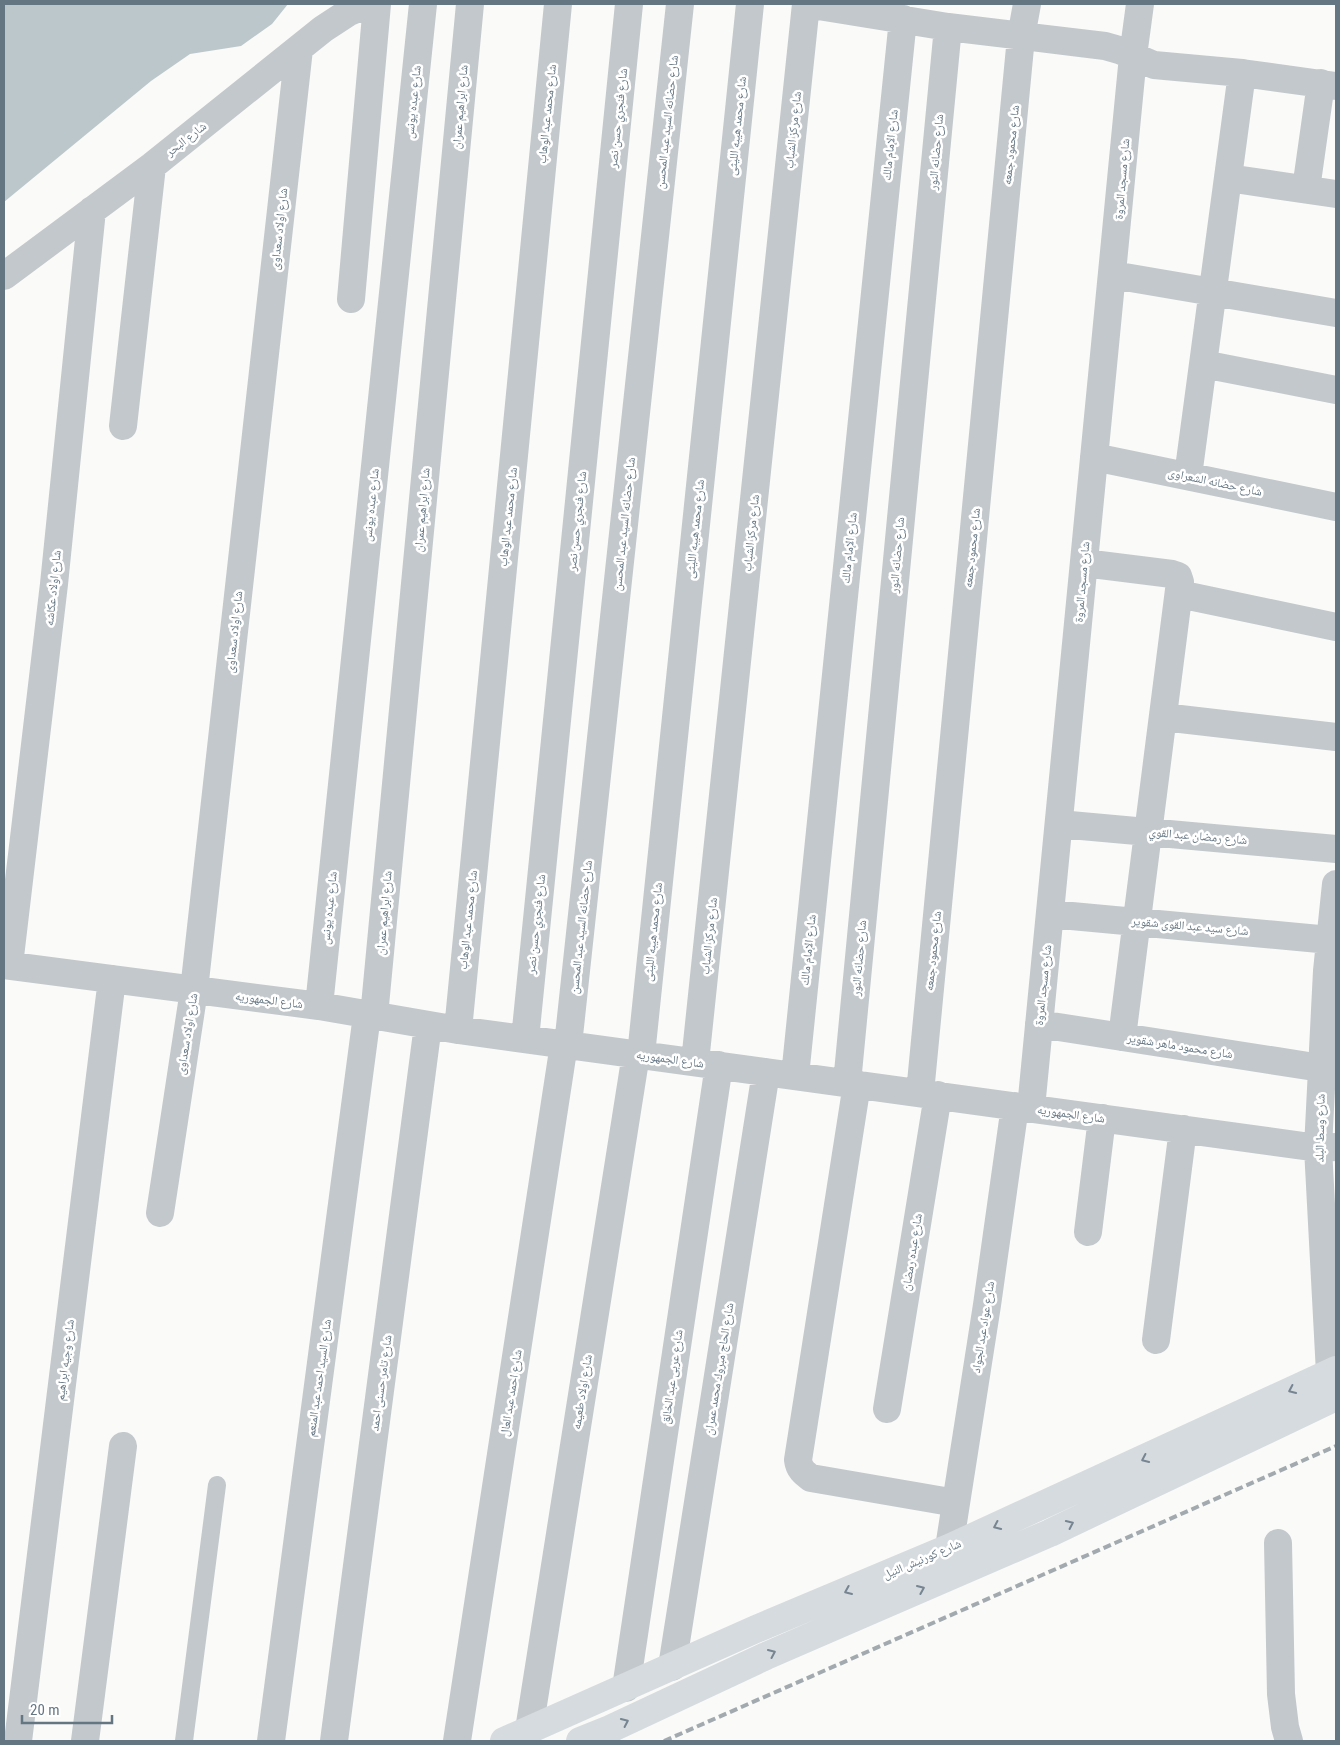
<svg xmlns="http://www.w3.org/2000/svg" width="1340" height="1745" font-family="'Roboto Condensed','Noto Naskh Arabic',sans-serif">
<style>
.water{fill:#bbc7cb}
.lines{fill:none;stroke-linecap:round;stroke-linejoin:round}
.service{stroke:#c3c8cc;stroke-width:18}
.minor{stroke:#c3c8cc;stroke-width:28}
.primary{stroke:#d6dbdf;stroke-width:28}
.rail{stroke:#a2aab0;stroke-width:4;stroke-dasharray:8 4;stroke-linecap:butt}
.oneway{stroke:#768591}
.labels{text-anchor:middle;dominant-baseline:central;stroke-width:5;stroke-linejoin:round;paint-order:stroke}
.street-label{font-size:12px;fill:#657683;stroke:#fff}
</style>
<rect width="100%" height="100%" fill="#fafaf8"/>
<!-- water -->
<path class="water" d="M4 4H288L272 24 241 46 190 54 151 81 4 202Z"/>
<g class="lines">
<!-- service -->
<path class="service" d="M184 1741 217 1485"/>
<!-- minor -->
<path class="minor" d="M806 4 948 27 1105 46 1119 50 1154 65 1242 73 1336 86
M1228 178 1336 194
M1306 189 1321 83
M1113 275 1336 313
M4 276 152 166 323 29 349 12 368 4
M351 299 377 4
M1203 364 1336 390
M123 426 152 166
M1094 457 1336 507
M1188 476 1242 73
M1084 563 1172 574 1178 576 1180 582 1122 1037
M1179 594 1336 627
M1163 717 1336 737
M1059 824 1336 849
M1050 914 1330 940
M4 965 319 1006 458 1030 1318 1148 1336 1147
M9 965 54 584 92 210
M319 1006 423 4
M374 1016 470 4
M1039 1024 1321 1068
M458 1030 558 4
M525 1039 629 4
M568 1045 680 4
M641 1055 750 4
M695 1062 806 4
M795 1076 903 19
M847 1083 948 27
M857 1084 798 1460C799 1469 804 1473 811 1478L956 1503
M920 1093 1021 37 1027 4
M1031 1108 1133 56 1140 4
M160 1213 194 990 299 49
M1088 1232 1102 1118
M1156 1340 1183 1129
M1330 1373 1318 1148 1327 971 1336 884
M887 1409 938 1095
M1278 1543 1281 1694 1285 1727 1289 1741
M949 1548 987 1305 1015 1106
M672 1667 766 1072
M626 1688 719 1065
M529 1730 636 1054
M18 1741 112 979
M85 1741 123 1446
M271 1741 367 1015
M334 1741 428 1025
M457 1741 564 1044"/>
<!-- primary -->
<path class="primary" d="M504 1741 756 1629 949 1548 1336 1370
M580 1741 610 1729 766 1656 1050 1533 1336 1397"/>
<!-- rail -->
<path class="rail" d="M664 1741 1336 1446"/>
</g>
<!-- one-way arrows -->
<defs><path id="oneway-chevron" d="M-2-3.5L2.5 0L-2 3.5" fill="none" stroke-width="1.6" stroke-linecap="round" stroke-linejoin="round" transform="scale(1.25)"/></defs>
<g class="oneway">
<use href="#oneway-chevron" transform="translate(1292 1390) rotate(155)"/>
<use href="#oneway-chevron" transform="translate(1145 1459) rotate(155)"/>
<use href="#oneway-chevron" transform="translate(1070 1524) rotate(-25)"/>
<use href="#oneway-chevron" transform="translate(997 1526) rotate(155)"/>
<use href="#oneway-chevron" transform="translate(921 1589) rotate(-23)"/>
<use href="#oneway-chevron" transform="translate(848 1591) rotate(157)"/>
<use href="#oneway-chevron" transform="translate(772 1653) rotate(-24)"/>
<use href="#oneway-chevron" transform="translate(625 1722) rotate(-25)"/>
</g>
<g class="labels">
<!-- street labels -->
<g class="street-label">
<text transform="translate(413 102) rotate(-84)">شارع عبده يونس</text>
<text transform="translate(460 107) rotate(-85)">شارع ابراهيم عمران</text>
<text transform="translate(547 114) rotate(-84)">شارع محمد عبد الوهاب</text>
<text transform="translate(618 118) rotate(-84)">شارع فنجري حسن نصر</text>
<text transform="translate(667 122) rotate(-84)">شارع حضانه السيد عبد المحسن</text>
<text transform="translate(737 126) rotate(-84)">شارع محمد هيبه الليثى</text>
<text transform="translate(793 130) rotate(-84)">شارع مركز الشباب</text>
<text transform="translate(186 139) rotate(-38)">شارع البحر</text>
<text transform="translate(890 145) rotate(-84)">شارع الإمام مالك</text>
<text transform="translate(1011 145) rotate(-84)">شارع محمود جمعه</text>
<text transform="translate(936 152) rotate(-85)">شارع حضانه النور</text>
<text transform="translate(1122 179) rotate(-85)">شارع مسجد المروة</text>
<text transform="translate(279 229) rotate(-84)">شارع اولاد سعداوى</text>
<text transform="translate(1215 482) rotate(12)">شارع حضانه الشعراوى</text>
<text transform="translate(371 505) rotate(-84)">شارع عبده يونس</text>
<text transform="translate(422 510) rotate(-85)">شارع ابراهيم عمران</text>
<text transform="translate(508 517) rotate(-84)">شارع محمد عبد الوهاب</text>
<text transform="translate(577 521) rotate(-84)">شارع فنجري حسن نصر</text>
<text transform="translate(624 524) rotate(-84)">شارع حضانه السيد عبد المحسن</text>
<text transform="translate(695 529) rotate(-84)">شارع محمد هيبه الليثى</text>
<text transform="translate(751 533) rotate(-84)">شارع مركز الشباب</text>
<text transform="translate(849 548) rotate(-84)">شارع الإمام مالك</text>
<text transform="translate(972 548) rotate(-84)">شارع محمود جمعه</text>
<text transform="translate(897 555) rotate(-85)">شارع حضانه النور</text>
<text transform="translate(1082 582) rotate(-85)">شارع مسجد المروة</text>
<text transform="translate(53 588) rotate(-84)">شارع اولاد عكاشه</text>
<text transform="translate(234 632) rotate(-84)">شارع اولاد سعداوى</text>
<text transform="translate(1198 836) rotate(5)">شارع رمضان عبد القوي</text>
<text transform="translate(329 908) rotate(-84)">شارع عبده يونس</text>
<text transform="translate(384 913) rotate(-85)">شارع ابراهيم عمران</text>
<text transform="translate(468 920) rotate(-84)">شارع محمد عبد الوهاب</text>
<text transform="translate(536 924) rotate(-84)">شارع فنجري حسن نصر</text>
<text transform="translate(1190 926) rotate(5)">شارع سيد عبد القوى شقوير</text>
<text transform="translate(581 927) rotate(-84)">شارع حضانه السيد عبد المحسن</text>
<text transform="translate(653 932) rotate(-84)">شارع محمد هيبه الليثى</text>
<text transform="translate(709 936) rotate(-84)">شارع مركز الشباب</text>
<text transform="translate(808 950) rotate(-84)">شارع الإمام مالك</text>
<text transform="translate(933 951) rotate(-84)">شارع محمود جمعه</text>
<text transform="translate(859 958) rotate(-85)">شارع حضانه النور</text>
<text transform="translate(1043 985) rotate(-84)">شارع مسجد المروة</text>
<text transform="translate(269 1000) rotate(7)">شارع الجمهوريه</text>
<text transform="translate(187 1034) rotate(-81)">شارع اولاد سعداوى</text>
<text transform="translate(1180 1046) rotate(9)">شارع محمود ماهر شقوير</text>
<text transform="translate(670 1059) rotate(8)">شارع الجمهوريه</text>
<text transform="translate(1071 1114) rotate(8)">شارع الجمهوريه</text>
<text transform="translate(1320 1128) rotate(-89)">شارع وسط البلد</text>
<text transform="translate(912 1252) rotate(-81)">شارع عبده رمضان</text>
<text transform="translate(983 1327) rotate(-81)">شارع عواد عبد الجواد</text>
<text transform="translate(65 1360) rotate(-83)">شارع وجيه ابراهيم</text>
<text transform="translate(719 1369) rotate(-81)">شارع الحاج مبروك محمد عمران</text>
<text transform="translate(672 1377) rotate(-82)">شارع عربى عبد الخالق</text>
<text transform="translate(319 1378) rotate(-82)">شارع السيد احمد عبد المنعم</text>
<text transform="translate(381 1383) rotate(-82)">شارع تامر حسنى احمد</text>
<text transform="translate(582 1392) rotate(-81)">شارع اولاد طعيمه</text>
<text transform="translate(511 1393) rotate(-81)">شارع احمد عبد العال</text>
<text transform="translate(922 1559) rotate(-23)">شارع كورنيش النيل</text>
</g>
</g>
<!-- border -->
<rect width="1340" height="1745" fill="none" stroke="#657683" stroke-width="10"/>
<!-- scale -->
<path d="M22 1715v8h90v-8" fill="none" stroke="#657683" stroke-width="2.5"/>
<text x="30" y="1715" font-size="15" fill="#657683" stroke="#ffffff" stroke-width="4" paint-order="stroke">20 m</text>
</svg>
